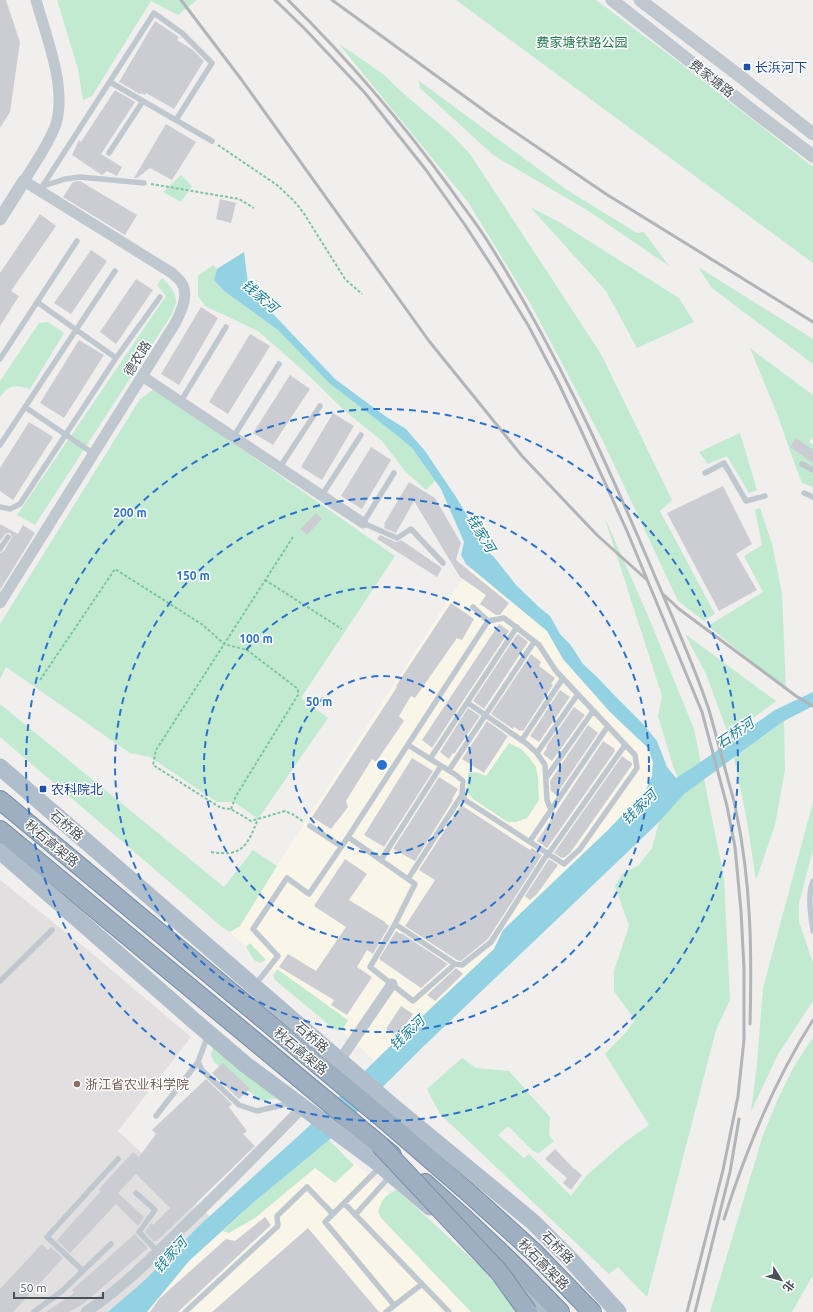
<svg xmlns="http://www.w3.org/2000/svg" width="813" height="1312" font-family="Ubuntu,'Noto Sans SC',sans-serif">
<style>
.commercial{fill:#faf5e9}
.education{fill:#e1dfdf}
.green{fill:#c1ead1}
.water{fill:#92d2e3}
.building{fill:#cccdd2}
.lines{fill:none;stroke-linecap:round;stroke-linejoin:round}
.trunk-casing{stroke:#768ca4;stroke-width:20}
.path{stroke:#7cc5a1;stroke-width:2;stroke-dasharray:3 2;stroke-linecap:butt}
.service{stroke:#c0c8cf;stroke-width:5.5}
.minor{stroke:#c0c8cf;stroke-width:11}
.tertiary{stroke:#c0c8cf;stroke-width:13}
.primary{stroke:#b0bdca;stroke-width:17}
.trunk{stroke:#9eafc1;stroke-width:18}
.rail{stroke:#b1b4b8;stroke-width:3}
.trunk-bridge-casing{stroke:#768ca4;stroke-width:20;stroke-linecap:butt}
.trunk-bridge{stroke:#9eafc1;stroke-width:18}
.ring{fill:none;stroke:#2a72ce;stroke-width:2;stroke-dasharray:7 5}
.transit-dot{fill:#1a4fb4;stroke:#fff;stroke-width:1.5}
.education-dot{fill:#8d6e63;stroke:#fff;stroke-width:1.5}
.labels{text-anchor:middle;dominant-baseline:central;stroke-width:3;stroke-linejoin:round;paint-order:stroke}
.park-label{font-size:13px;fill:#20744a;stroke:#fff}
.transit-label{font-size:13px;fill:#164399;stroke:#fff;text-anchor:start}
.street-label{font-size:13px;fill:#48515a;stroke:#fff}
.education-label{font-size:13px;fill:#785e54;stroke:#fff;text-anchor:start}
.water-label{font-size:14px;font-style:italic;fill:#1a7f9b;stroke:#fff}
.centre{fill:#2a72ce;stroke:#fff;stroke-width:2}
.ring-label{font-size:12px;text-anchor:middle;font-weight:bold;fill:#2a72ce;stroke:#fff;stroke-width:3;stroke-linejoin:round;paint-order:stroke}
</style>
<rect width="100%" height="100%" fill="#f1eeee"/>
<!-- commercial -->
<path class="commercial" d="M471 568 547 631 563 659 610 712 648 748 653 762 652 776 646 790 609 829 503 930 494 949 375 1061 230 932 240 926 277 866 454 591Z
M329 1140 480 1276 507 1312H147L189 1261 254 1202Z"/>
<!-- education -->
<path class="education" d="M0 880 89 951 191 1037 118 1131 215 1221 127 1312H0Z"/>
<!-- green -->
<path class="green" d="M57 0H197L178 15 151 1 92 96 83 100 78 69Z
M456 0H596L676 60 813 167V263Z
M338 43 383 74 404 94 452 135 470 154 601 354 672 500 660 511 715 614 704 621 678 601 602 439 530 303 468 202Z
M418 80 567 190 637 233 644 232 669 266 587 210 493 155 420 88Z
M181 175 192 186 181 202 163 192Z
M530 207 559 222 679 298 694 322 637 348 606 291Z
M213 265 217 269 214 280 224 291 278 330 329 383 394 433 412 448 435 481 426 490 405 471 382 441 344 410 308 375 258 331 205 306 198 296V276Z
M698 267 813 339V364L712 288Z
M162 278C168 283 176 292 176 301 176 305 173 310 172 314L35 525 17 515 166 296 157 285Z
M48 322 64 333 30 389C16 385 9 384 0 397V381L39 323Z
M750 348 813 395V437L809 442 813 445V487L802 483 795 465 778 416Z
M153 390 163 394 395 556 301 698 328 718 258 819 234 802H217L150 757 130 753 6 667 0 679V624L140 399Z
M740 433 757 490 749 493 727 456 708 464 699 452Z
M760 508 772 544 782 593 786 689 708 626 763 592 744 556 762 545 755 510Z
M604 516 649 618 694 729 724 878 730 1000 716 1030 647 1297 618 1267 609 1274 440 1114 427 1089 462 1058 476 1068 509 1071 550 1117 549 1136 554 1141 539 1153 533 1151 508 1126 498 1135 524 1158 529 1154 571 1196 587 1175 625 1142 649 1125 605 1054 627 1031 635 1020 614 991V971L629 926 615 886 622 874 639 865 652 848 659 822 684 793 673 766 658 716 662 696Z
M685 634 776 701 729 736 706 674Z
M0 704 224 887 253 850 277 866 240 926 230 932 222 927 0 737Z
M784 721 785 770 775 825 756 880 747 821 734 758Z
M509 743 521 749 529 757 536 767 538 778 539 800 527 818 516 822H508L473 799 467 792 468 773 476 772 486 776Z
M813 802V850L799 903V922L813 963V1001L777 1056 751 1112 757 1064 763 988Z
M250 943 266 960 260 963 254 960 246 947Z
M277 969 348 1020 343 1029 337 1030 334 1029 275 980 273 976Z
M813 1037V1275L792 1312H710L763 1135 778 1099 793 1068Z
M213 1046 278 1098 261 1101 215 1063 211 1056Z
M329 1140 354 1165 335 1183 315 1168 255 1218 229 1233 223 1231 254 1202Z
M397 1190 483 1269 518 1312H471L382 1219 378 1212C382 1200 385 1194 397 1190Z"/>
<!-- water -->
<path class="water" d="M244 252 248 283 256 296 335 379 385 416 406 429 425 451 456 497 471 522 476 534 484 548 494 557 516 585 540 608 550 616 560 634 570 644 583 664 596 676 615 696 644 725 657 741 667 767 676 778 692 768 775 710 813 692V706L784 721 684 794 659 822 425 1045 329 1140 254 1202 189 1261 147 1312H108L145 1280 200 1225 306 1129 381 1055 494 949 503 930 609 829 646 790 652 776 653 762 648 748 610 712 563 659 547 631 466 564 461 555 464 542 441 489 412 448 394 433 329 383 278 330 224 291 214 280 217 269Z"/>
<!-- building -->
<path class="building" d="M0 0H6L20 42 10 112 0 128Z
M155 21 179 37 177 40 193 50 204 61 174 109 146 93 145 95 141 93 140 94 119 82Z
M115 90 135 102 101 154 122 167 117 176 107 171 102 175 72 155 79 140 81 142Z
M166 124 196 142 172 180 150 168 137 178H134Z
M80 181 137 215 125 235 63 197 73 182Z
M220 199 236 203 231 223 216 219Z
M40 214 56 226 11 291 19 296 0 326V273Z
M91 250 107 261 71 314 54 303Z
M136 279 153 290 116 344 100 332Z
M201 307 218 318 179 385 161 374Z
M250 334 270 346 228 414 209 402Z
M79 340 104 355 64 418 40 403Z
M290 375 310 389 273 445 253 433Z
M333 413 354 426 322 480 301 467Z
M29 422 53 437 13 500 0 491V468Z
M796 438 813 450V463L790 447Z
M371 447 391 460 362 509 341 496Z
M409 482 435 498 461 543 456 560 509 603 500 615H496L480 604 486 595 460 577 414 501 396 533 384 528 385 525 384 524Z
M723 486 752 544 736 554 757 590 719 611 667 513Z
M316 513 322 519 307 535 300 529Z
M0 524 18 534 23 525 35 533 0 590V553L4 551 12 537 10 533H6L0 541Z
M380 535 396 542 401 540 442 568 437 577 377 539Z
M451 603 474 619 462 640 457 638 415 698 411 696 399 716 404 721 376 762 372 759 346 801 348 807 331 829 312 817 397 687 396 686Z
M499 624 509 631 432 748 431 747 422 740Z
M518 634 528 642 484 709 473 701 516 636Z
M531 654 541 662 539 666 555 678 551 684 553 685 523 731 521 730 520 731 514 727 513 729 491 714Z
M560 690 570 697 539 742 530 736Z
M574 707 585 715 552 761 543 754 547 748 546 747Z
M468 708 480 716 454 754 453 753 449 759 440 752Z
M487 721 508 736 484 773 462 759Z
M588 725 598 733 556 795 551 791 550 781Z
M603 741 615 749 614 750 615 751 547 848 537 841Z
M622 756 632 763V765L570 853 564 858 563 857 562 858 554 853Z
M412 758 433 771 384 847 364 835Z
M439 777 458 789 452 799 453 800 415 861 393 849Z
M461 805 530 850 532 848 542 855 488 939 461 961 457 960 405 926 435 880 419 870Z
M345 859 367 874 349 900 385 922V923L389 926 373 954 367 950 357 967 372 977 347 1015 331 1005 334 1000 279 967 288 954 316 971 346 927 314 906Z
M549 859 558 865 537 894 530 900 525 896Z
M396 931 400 934 401 933 448 964 421 988 379 959Z
M456 968 463 974 435 1001 427 995Z
M401 1006 413 1014 398 1036 386 1029Z
M223 1063 250 1089 239 1099 212 1073Z
M206 1079 232 1104 229 1107 247 1131 243 1134 255 1146 157 1241 156 1240 154 1242 145 1232 151 1223 153 1225 170 1208 136 1174 118 1193 144 1217 138 1226 116 1204 70 1253 57 1240 101 1191 99 1189 133 1152 139 1157 156 1134 152 1130Z
M555 1149 574 1169H575L582 1175 571 1190 563 1183 567 1178 545 1159Z
M265 1217 271 1225 178 1312H150L159 1299 226 1239 235 1241Z
M308 1228 379 1312H212Z
M135 1234 148 1248 83 1304 69 1312H46L74 1293 72 1290Z
M42 1244 48 1250 51 1247 63 1258 13 1312H0V1289Z"/>
<g class="lines">
<defs>
<path id="trunk" d="M0 800 386 1121 470 1194 535 1253 592 1312
M0 830 392 1155
M425 1183C472 1224 517 1267 560 1312"/>
</defs>
<!-- trunk casing -->
<use href="#trunk" class="trunk-casing"/>
<!-- path -->
<path class="path" d="M218 145 277 185 294 201 303 212 345 279 362 294
M151 184 239 199 254 208
M293 537 156 750 153 765 221 808 231 809 251 821 285 811 294 815 304 822
M265 580 342 629
M40 680 115 569 203 625 224 644 247 650 298 689V695L236 796 231 809
M211 852C243 857 247 846 258 819"/>
<!-- service -->
<path class="service" d="M110 82 212 141
M109 153 143 101
M43 186 65 179 80 177 144 183
M40 190 154 13 182 33 212 63 176 120
M37 302 116 358
M0 359 77 241
M181 401 226 327
M25 407 94 454
M234 436 279 364
M0 445 115 271
M802 464 813 470
M280 467 320 406
M394 473 363 523 397 538 411 529 443 563
M705 473 724 463 746 501 765 496
M804 493 813 497
M322 495 361 435
M0 507 10 509 20 504 116 358 160 297
M0 549 8 537
M473 607 488 621
M468 703 527 744 537 753 545 765 547 800 551 810
M522 740 563 678
M537 753 578 694
M430 759 517 627
M449 770 534 642
M546 778 593 711
M310 826 341 846
M348 837 415 884 395 924 370 967 413 1001 455 964
M530 841 608 726
M381 860 441 766
M408 879 462 795
M813 881C807 897 811 915 813 931
M395 924 455 964 462 965 491 942 544 859 549 853 625 745
M0 981 52 930
M255 985 278 956 253 929 287 878 309 894 348 837 488 621 504 618 539 645 556 671 635 755 637 768 580 849 564 864 465 800 462 795 463 781 456 775 408 745
M208 1035 198 1062 202 1070 239 1105 257 1111 291 1103
M156 1116 198 1062
M379 1168 344 1203 449 1312
M136 1193 155 1210 139 1232 158 1252
M344 1203 325 1222 394 1305
M355 1215 391 1175
M83 1271 47 1237 118 1159
M34 1312 62 1291 111 1244
M185 1312 278 1226 277 1216 307 1187 333 1214
M386 1312 422 1284"/>
<!-- minor -->
<path class="minor" d="M142 376 363 523
M0 603 176 322C181 311 190 294 181 282 179 279 175 276 172 273L24 181C35 163 49 144 56 124 67 87 46 36 36 0
M340 1060 392 984
M86 1312C122 1288 152 1258 182 1228 223 1189 263 1148 303 1107"/>
<!-- tertiary -->
<path class="tertiary" d="M612 0 757 114 813 156
M640 0 741 77 813 134
M0 219 24 181"/>
<!-- primary -->
<path class="primary" d="M0 767 390 1104 533 1222 571 1260 618 1312
M0 851 192 1019 246 1065 377 1162 430 1207
M503 1270 548 1312"/>
<!-- trunk -->
<use href="#trunk" class="trunk"/>
<!-- rail -->
<path class="rail" d="M181 0 241 79 429 341 522 456 597 535 646 579
M275 0 305 29 365 93 426 170 465 225 495 271 528 325 557 380 580 428 627 531 702 712 727 806 735 847 741 911 744 968V1040L738 1096 723 1170 687 1312
M288 0C347 58 401 121 450 188 463 207 478 225 490 245 553 345 602 452 648 560 669 610 692 659 709 710 715 731 720 751 726 772 729 785 734 798 736 811 751 881 752 952 750 1024
M332 0 493 117 606 194 813 322
M664 595 679 609 796 696 813 706
M724 1219C746 1150 774 1081 813 1020
M695 1312 730 1172 739 1119"/>
<defs>
<path id="trunk-bridge" d="M380 1145 499 1272 528 1312"/>
</defs>
<!-- trunk-bridge casing -->
<use href="#trunk-bridge" class="trunk-bridge-casing"/>
<!-- trunk-bridge -->
<use href="#trunk-bridge" class="trunk-bridge"/>
</g>
<!-- distance rings -->
<g class="ring">
<circle cx="382" cy="765" r="89"/>
<circle cx="382" cy="765" r="178"/>
<circle cx="382" cy="765" r="267"/>
<circle cx="382" cy="765" r="356"/>
</g>
<!-- markers -->
<g class="transit-dot">
<rect x="743" y="63" width="8" height="8" rx="2"/>
<rect x="39" y="785" width="8" height="8" rx="2"/>
</g>
<circle class="education-dot" cx="77" cy="1084" r="4"/>
<g class="labels">
<!-- park labels -->
<g class="park-label">
<text x="582" y="42">费家塘铁路公园</text>
</g>
<!-- transit labels -->
<g class="transit-label">
<text x="755" y="67">长浜河下</text>
<text x="51" y="789">农科院北</text>
</g>
<!-- street labels -->
<g class="street-label">
<text transform="translate(712 78) rotate(38)">费家塘路</text>
<text transform="translate(137 358) rotate(-58)">德农路</text>
<text transform="translate(67 825) rotate(41)">石桥路</text>
<text transform="translate(52 843) rotate(40)">秋石高架路</text>
<text transform="translate(312 1037) rotate(41)">石桥路</text>
<text transform="translate(301 1051) rotate(40)">秋石高架路</text>
<text transform="translate(558 1247) rotate(45)">石桥路</text>
<text transform="translate(544 1264) rotate(45)">秋石高架路</text>
</g>
<!-- education labels -->
<g class="education-label">
<text x="85" y="1084">浙江省农业科学院</text>
</g>
<!-- water labels -->
<g class="water-label">
<text transform="translate(260 296) rotate(41)">钱家河</text>
<text transform="translate(481 533) rotate(59)">钱家河</text>
<text transform="translate(735 733) rotate(-34)">石桥河</text>
<text transform="translate(639 807) rotate(-44)">钱家河</text>
<text transform="translate(407 1033) rotate(-44)">钱家河</text>
<text transform="translate(170 1255) rotate(-48)">钱家河</text>
</g>
</g>
<circle cx="382" cy="765" r="6" class="centre"/>
<g class="ring-label">
<text x="130" y="517">200 m</text>
<text x="193" y="580">150 m</text>
<text x="256" y="643">100 m</text>
<text x="319" y="706">50 m</text>
</g>
<!-- north arrow -->
<g transform="translate(781 1280) rotate(127)" stroke="#ffffff" stroke-width="3" paint-order="stroke">
<path d="M0-3L7 15L0 10L-7 15Z" fill="#48515a"/>
<text y="-6" font-size="11" font-weight="bold" text-anchor="middle" fill="#48515a">北</text>
</g>
<!-- scale -->
<path d="M14 1292v6h89v-6" fill="none" stroke="#48515a" stroke-width="2"/>
<text x="20" y="1292" font-size="12" fill="#48515a" stroke="#ffffff" stroke-width="3" paint-order="stroke">50 m</text>
</svg>
